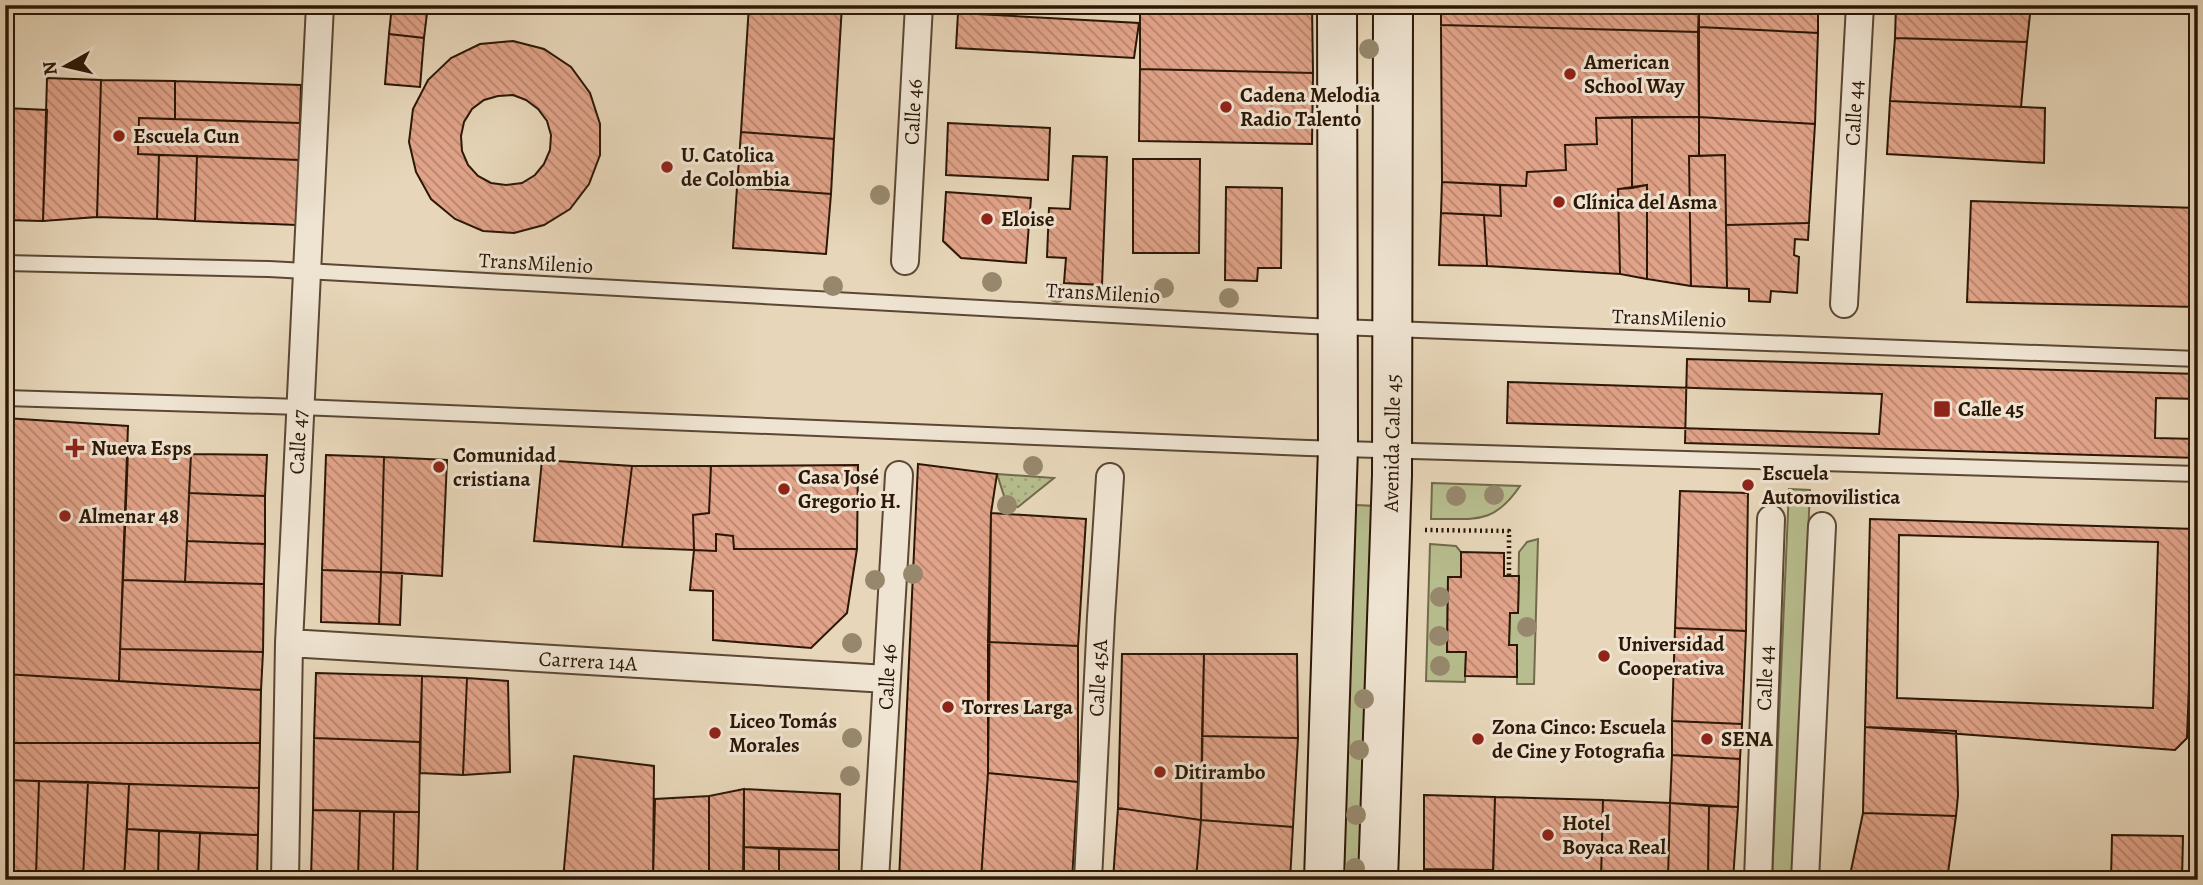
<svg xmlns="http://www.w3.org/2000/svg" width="2203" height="885" font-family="Alegreya,serif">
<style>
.grass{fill:#b7bd8e;stroke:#726a4a;stroke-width:2}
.park{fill:url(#park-dots);stroke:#726a4a;stroke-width:2}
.building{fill:url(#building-back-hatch);stroke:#2c1706;stroke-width:2;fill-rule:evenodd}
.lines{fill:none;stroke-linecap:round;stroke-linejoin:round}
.lane-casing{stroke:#5b4733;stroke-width:18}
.street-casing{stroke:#5b4733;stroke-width:30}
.secondary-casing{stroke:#2c1706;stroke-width:42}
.path{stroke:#2c1706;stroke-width:4.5;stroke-dasharray:2 3.5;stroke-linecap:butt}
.lane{stroke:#efe4d2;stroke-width:14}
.street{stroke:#efe4d2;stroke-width:26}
.secondary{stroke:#efe4d2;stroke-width:38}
.tree{fill:#97886d}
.poi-dot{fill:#8f2418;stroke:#efe4d2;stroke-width:2.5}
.labels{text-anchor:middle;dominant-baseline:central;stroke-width:6;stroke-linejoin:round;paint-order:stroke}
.poi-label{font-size:21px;font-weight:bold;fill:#2c1706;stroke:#efe4d2;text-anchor:start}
.street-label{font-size:21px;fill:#2c1706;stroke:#efe4d2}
</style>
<defs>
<pattern id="park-dots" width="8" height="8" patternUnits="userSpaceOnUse" patternTransform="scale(1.75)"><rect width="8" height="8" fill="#b7bd8e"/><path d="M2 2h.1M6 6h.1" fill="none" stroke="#9ea279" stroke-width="1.8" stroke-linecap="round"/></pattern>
<pattern id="building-back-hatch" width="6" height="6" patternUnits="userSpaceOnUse" patternTransform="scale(1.75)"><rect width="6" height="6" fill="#e1a389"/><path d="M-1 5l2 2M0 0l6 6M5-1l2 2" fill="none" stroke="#b7846e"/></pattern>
</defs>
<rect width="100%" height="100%" fill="#e7d6b9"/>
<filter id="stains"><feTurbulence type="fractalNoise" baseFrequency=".00286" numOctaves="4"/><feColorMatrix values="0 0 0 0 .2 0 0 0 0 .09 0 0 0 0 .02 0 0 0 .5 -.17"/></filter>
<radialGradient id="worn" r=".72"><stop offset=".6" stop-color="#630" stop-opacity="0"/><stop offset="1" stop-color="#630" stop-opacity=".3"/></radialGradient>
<!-- grass -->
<path class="grass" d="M1432 483 1520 486C1493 526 1474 518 1431 519Z
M1789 489 1810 490 1793 880H1772Z
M1355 505 1377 506 1363 880H1341Z
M1538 539 1534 684H1517V646L1509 645 1510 613H1518L1519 552 1527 542Z
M1430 544 1456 546 1461 552V577H1448L1447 651 1466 652 1465 682 1426 681Z"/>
<!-- park -->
<path class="park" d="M997 474 1054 478 1018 507 1007 505Z"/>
<!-- building -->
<path class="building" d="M5 5H28V12H5Z
M392 5H428L424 38 389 34Z
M749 5H842L834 139 741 132Z
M1140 5H1312L1313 73 1140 69Z
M1441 5H1699L1698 32 1441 25Z
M1699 5H1818V33L1699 27Z
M1896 5H2031L2027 42 1895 38Z
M958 13 1139 23 1134 58 956 48Z
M1441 25 1698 32 1699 117 1596 118 1597 144 1565 145 1566 170 1527 172 1526 186 1442 182Z
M1699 27 1818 33 1815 124 1699 117Z
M389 34 424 38 420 87 385 84Z
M1895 38 2027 42 2021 107 1890 101Z
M513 41 544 49 571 67 590 93 600 124V155L589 184 570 209 544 225 514 233 483 231 455 219 431 199 416 172 409 142 413 109 428 80 451 58 480 44ZM513 95 526 100 538 109 547 121 551 135 550 150 544 164 535 175 522 183 506 185 491 183 478 176 468 165 462 151 461 136 464 122 472 109 484 100 498 96Z
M1140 69 1313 73 1312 144 1139 141Z
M47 78 101 80 97 217 43 221Z
M101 80 175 81V119L139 118 138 154 159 155 157 219 97 217Z
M175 81 301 85 300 123 175 119Z
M1890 101 2045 108 2044 163 1887 154Z
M5 108 47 110 43 221 5 220Z
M1632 117V188L1618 189 1620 274 1487 266 1484 215 1501 216 1500 185 1526 186 1527 172 1566 170 1565 145 1597 144 1596 118Z
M1632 117H1699V156H1689L1691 286 1647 279V185L1632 188Z
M1699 117 1815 124 1809 223 1726 225 1725 155 1699 156Z
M139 118 300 123 299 160 138 154Z
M948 123 1050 128 1048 180 946 175Z
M741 132 834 139 831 194 737 187Z
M159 155 197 156 195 221 157 219Z
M1725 155 1727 288 1691 286 1689 156Z
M197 156 299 160 296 225 195 221Z
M1073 156 1107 157 1102 285 1064 283 1066 258 1047 257 1049 208 1070 209Z
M1133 159H1200L1199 253H1133Z
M1442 182 1500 185 1501 216 1441 213Z
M1647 185V279L1620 274 1618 189Z
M737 187 831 194 826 254 733 248Z
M1226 187 1282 188 1281 268H1258L1257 281 1225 280Z
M946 192 1031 198 1026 263 961 258 943 241Z
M1971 201 2198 208V307L1967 302Z
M1441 213 1484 215 1487 266 1439 265Z
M1809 223 1808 240 1795 239 1794 255 1799 257 1797 293 1771 291 1770 302 1749 301V289L1727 288 1726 225Z
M1687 359 2198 374V458L1685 443Z
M1508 382 1882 394 1879 434 1507 423Z
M2156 398 2198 399V439L2155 438Z
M5 418 128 426 119 681 5 674Z
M128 451 191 454 185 582 123 580Z
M191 454 267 455 265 496 189 493Z
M326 455 384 457 381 572 322 570Z
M384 457 447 460 442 576 381 572Z
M542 460 632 466 622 547 534 541Z
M918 464 997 474 991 513 988 773 981 880H899Z
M858 465 857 549H734L733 536 716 534V551L694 550 693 515 709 513 711 466Z
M632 466H711L709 513 693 515 694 550 622 547Z
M1680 491 1748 493 1746 631 1675 628Z
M189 493 265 496V544L187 541Z
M991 513 1086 519 1078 646 988 642Z
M1870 519 2195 529 2187 738 2175 750 1865 727Z
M716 534 733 536 734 549H857L847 613 811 648 713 640V591L690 590 694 550 716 551Z
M1899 535 2158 542 2153 708 1897 698Z
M187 541 265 544 264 584 185 582Z
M1461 552 1504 553V576H1519L1518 613H1510L1509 645H1517V677L1465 676 1466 652H1447L1448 577H1461Z
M322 570 381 572 379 624 321 622Z
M381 572 402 573 400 625 379 624Z
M123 580 264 584 263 652 120 649Z
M1675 628 1746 631 1742 724 1672 721Z
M988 642 1078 646V782L988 773Z
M120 649 263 652 261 690 119 681Z
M1122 654H1204L1201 820 1118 808Z
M1204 654H1297L1298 738 1202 736Z
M316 673 422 676 420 742 314 738Z
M5 674 261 690 260 743H5Z
M422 676 467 678 463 775 420 773Z
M467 678 508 681 510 772 463 775Z
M1672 721 1742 724 1740 759 1672 755Z
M1865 727 1956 731 1958 795 1956 816 1863 813Z
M1202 736 1298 738 1293 827 1201 820Z
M314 738 420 742 419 812 313 810Z
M5 743H260L259 788 5 780Z
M1672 755 1740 759 1738 807 1670 803Z
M574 756 654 766 653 880H563Z
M988 773 1078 782 1072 880H981Z
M5 780 39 781 36 875 5 874Z
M39 781 88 782 83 877 36 875Z
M88 782 129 784 124 880 83 877Z
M129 784 259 788 258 835 127 829Z
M744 789 840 794 839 850 744 847Z
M744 789 743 880H709V796Z
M1424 795 1495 797 1493 870 1424 869Z
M709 796V880H653L655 799Z
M1495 797 1603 800 1601 880H1493Z
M1603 800 1670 803 1668 880H1601Z
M1670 803 1709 806 1708 880H1668Z
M1709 806 1738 807 1733 880H1708Z
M1118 808 1201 820 1196 880H1113Z
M313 810 360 811 358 878 311 877Z
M360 811 394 812 393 878H358Z
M394 812H419L417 879 393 878Z
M1863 813 1956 816 1947 880H1849Z
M1201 820 1293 827 1290 880H1196Z
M127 829 159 831 158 880H124Z
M159 831 200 833 198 880H158Z
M200 833 258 835 257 880H198Z
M2112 835 2183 836 2182 880H2111Z
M744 847 779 849V880H744Z
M779 849 839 850V880H779Z
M1424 869 1493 870V880H1424Z"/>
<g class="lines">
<defs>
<path id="lane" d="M5 263 269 269 1312 326 2198 359
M5 398 300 407 1308 448 2198 474"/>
<path id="street" d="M905 261 919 5
M1844 304 1860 5
M289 643 887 679
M285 880 289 643 320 5
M875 880 899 475
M1088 880 1101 617 1110 477
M1758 880 1771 519
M1805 880 1822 526"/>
<path id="secondary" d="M1324 880 1338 448 1337 5
M1378 880 1392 475 1393 5"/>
</defs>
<!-- lane casing -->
<use href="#lane" class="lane-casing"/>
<!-- street casing -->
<use href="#street" class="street-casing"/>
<!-- secondary casing -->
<use href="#secondary" class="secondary-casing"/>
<!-- path -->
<path class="path" d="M1425 530 1509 531V577"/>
<!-- lane -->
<use href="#lane" class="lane"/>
<!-- street -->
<use href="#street" class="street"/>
<!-- secondary -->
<use href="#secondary" class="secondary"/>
</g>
<!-- trees -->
<g class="tree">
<circle cx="1369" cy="49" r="10"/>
<circle cx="880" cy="195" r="10"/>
<circle cx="992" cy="282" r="10"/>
<circle cx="833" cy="286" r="10"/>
<circle cx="1164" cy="288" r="10"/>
<circle cx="1057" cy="293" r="10"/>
<circle cx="1229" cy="298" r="10"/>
<circle cx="1033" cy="466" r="10"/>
<circle cx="1494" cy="495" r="10"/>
<circle cx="1456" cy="496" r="10"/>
<circle cx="1007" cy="505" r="10"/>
<circle cx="913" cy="574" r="10"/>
<circle cx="875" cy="580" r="10"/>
<circle cx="1440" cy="597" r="10"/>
<circle cx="1527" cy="627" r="10"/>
<circle cx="1439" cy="636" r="10"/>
<circle cx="852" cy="643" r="10"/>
<circle cx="1440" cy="666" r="10"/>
<circle cx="1364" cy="699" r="10"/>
<circle cx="852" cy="738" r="10"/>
<circle cx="1359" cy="750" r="10"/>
<circle cx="850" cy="776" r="10"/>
<circle cx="1356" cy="815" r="10"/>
<circle cx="1355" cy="868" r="10"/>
</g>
<!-- markers -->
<g class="poi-dot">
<circle cx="1570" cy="74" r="7"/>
<circle cx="1226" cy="107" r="7"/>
<circle cx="119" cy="136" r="7"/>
<circle cx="667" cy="167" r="7"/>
<circle cx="1559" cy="202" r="7"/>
<circle cx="987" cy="219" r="7"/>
<rect x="1933" y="400" width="18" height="18" rx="3.5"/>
<path d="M71.5 437.5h7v7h7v7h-7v7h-7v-7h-7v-7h7z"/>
<circle cx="439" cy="467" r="7"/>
<circle cx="1748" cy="485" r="7"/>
<circle cx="784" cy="489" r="7"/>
<circle cx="65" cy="516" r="7"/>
<circle cx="1604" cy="656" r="7"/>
<circle cx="948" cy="707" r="7"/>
<circle cx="715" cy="733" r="7"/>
<circle cx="1478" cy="739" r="7"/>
<circle cx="1707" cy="739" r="7"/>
<circle cx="1160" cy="772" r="7"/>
<circle cx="1548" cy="835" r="7"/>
</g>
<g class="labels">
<!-- poi labels -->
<g class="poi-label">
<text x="1584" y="62">American<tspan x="1584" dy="24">School Way</tspan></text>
<text x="1240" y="95">Cadena Melodia<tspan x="1240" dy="24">Radio Talento</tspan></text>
<text x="133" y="136">Escuela Cun</text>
<text x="681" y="155">U. Catolica<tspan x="681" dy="24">de Colombia</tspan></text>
<text x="1573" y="202">Clínica del Asma</text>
<text x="1001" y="219">Eloise</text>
<text x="1958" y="409">Calle 45</text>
<text x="91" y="448">Nueva Esps</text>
<text x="453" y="455">Comunidad<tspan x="453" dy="24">cristiana</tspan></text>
<text x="1762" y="473">Escuela<tspan x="1762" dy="24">Automovilistica</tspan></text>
<text x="798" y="477">Casa José<tspan x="798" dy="24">Gregorio H.</tspan></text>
<text x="79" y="516">Almenar 48</text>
<text x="1618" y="644">Universidad<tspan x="1618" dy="24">Cooperativa</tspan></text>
<text x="962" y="707">Torres Larga</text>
<text x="729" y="721">Liceo Tomás<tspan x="729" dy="24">Morales</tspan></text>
<text x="1492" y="727">Zona Cinco: Escuela<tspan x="1492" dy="24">de Cine y Fotografia</tspan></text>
<text x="1721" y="739">SENA</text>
<text x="1174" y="772">Ditirambo</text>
<text x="1562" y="823">Hotel<tspan x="1562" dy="24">Boyaca Real</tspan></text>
</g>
<!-- street labels -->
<g class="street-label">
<text transform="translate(913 112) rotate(-87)">Calle 46</text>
<text transform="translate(1854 113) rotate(-87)">Calle 44</text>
<text transform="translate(536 263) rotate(3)">TransMilenio</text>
<text transform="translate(1103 293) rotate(3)">TransMilenio</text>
<text transform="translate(1669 318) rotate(2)">TransMilenio</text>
<text transform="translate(298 442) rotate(-87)">Calle 47</text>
<text transform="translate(1392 443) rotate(-89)">Avenida Calle 45</text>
<text transform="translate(588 661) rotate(3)">Carrera 14A</text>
<text transform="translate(887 677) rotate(-87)">Calle 46</text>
<text transform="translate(1098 678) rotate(-87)">Calle 45A</text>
<text transform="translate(1765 678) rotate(-88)">Calle 44</text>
</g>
</g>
<!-- margin -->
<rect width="2203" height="885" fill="none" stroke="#e7d6b9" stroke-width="28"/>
<rect x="7" y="7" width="2189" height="871" fill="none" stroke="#2c1706" stroke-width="3.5"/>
<rect x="14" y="14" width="2175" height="857" fill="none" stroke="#2c1706" stroke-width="2"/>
<!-- north arrow -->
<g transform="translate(66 66) rotate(262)" stroke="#efe4d2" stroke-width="5" paint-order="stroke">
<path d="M0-5L12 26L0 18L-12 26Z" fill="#2c1706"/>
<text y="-10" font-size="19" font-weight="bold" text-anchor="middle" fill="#2c1706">N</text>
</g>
<rect width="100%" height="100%" filter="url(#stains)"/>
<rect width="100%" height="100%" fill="url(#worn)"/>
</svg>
